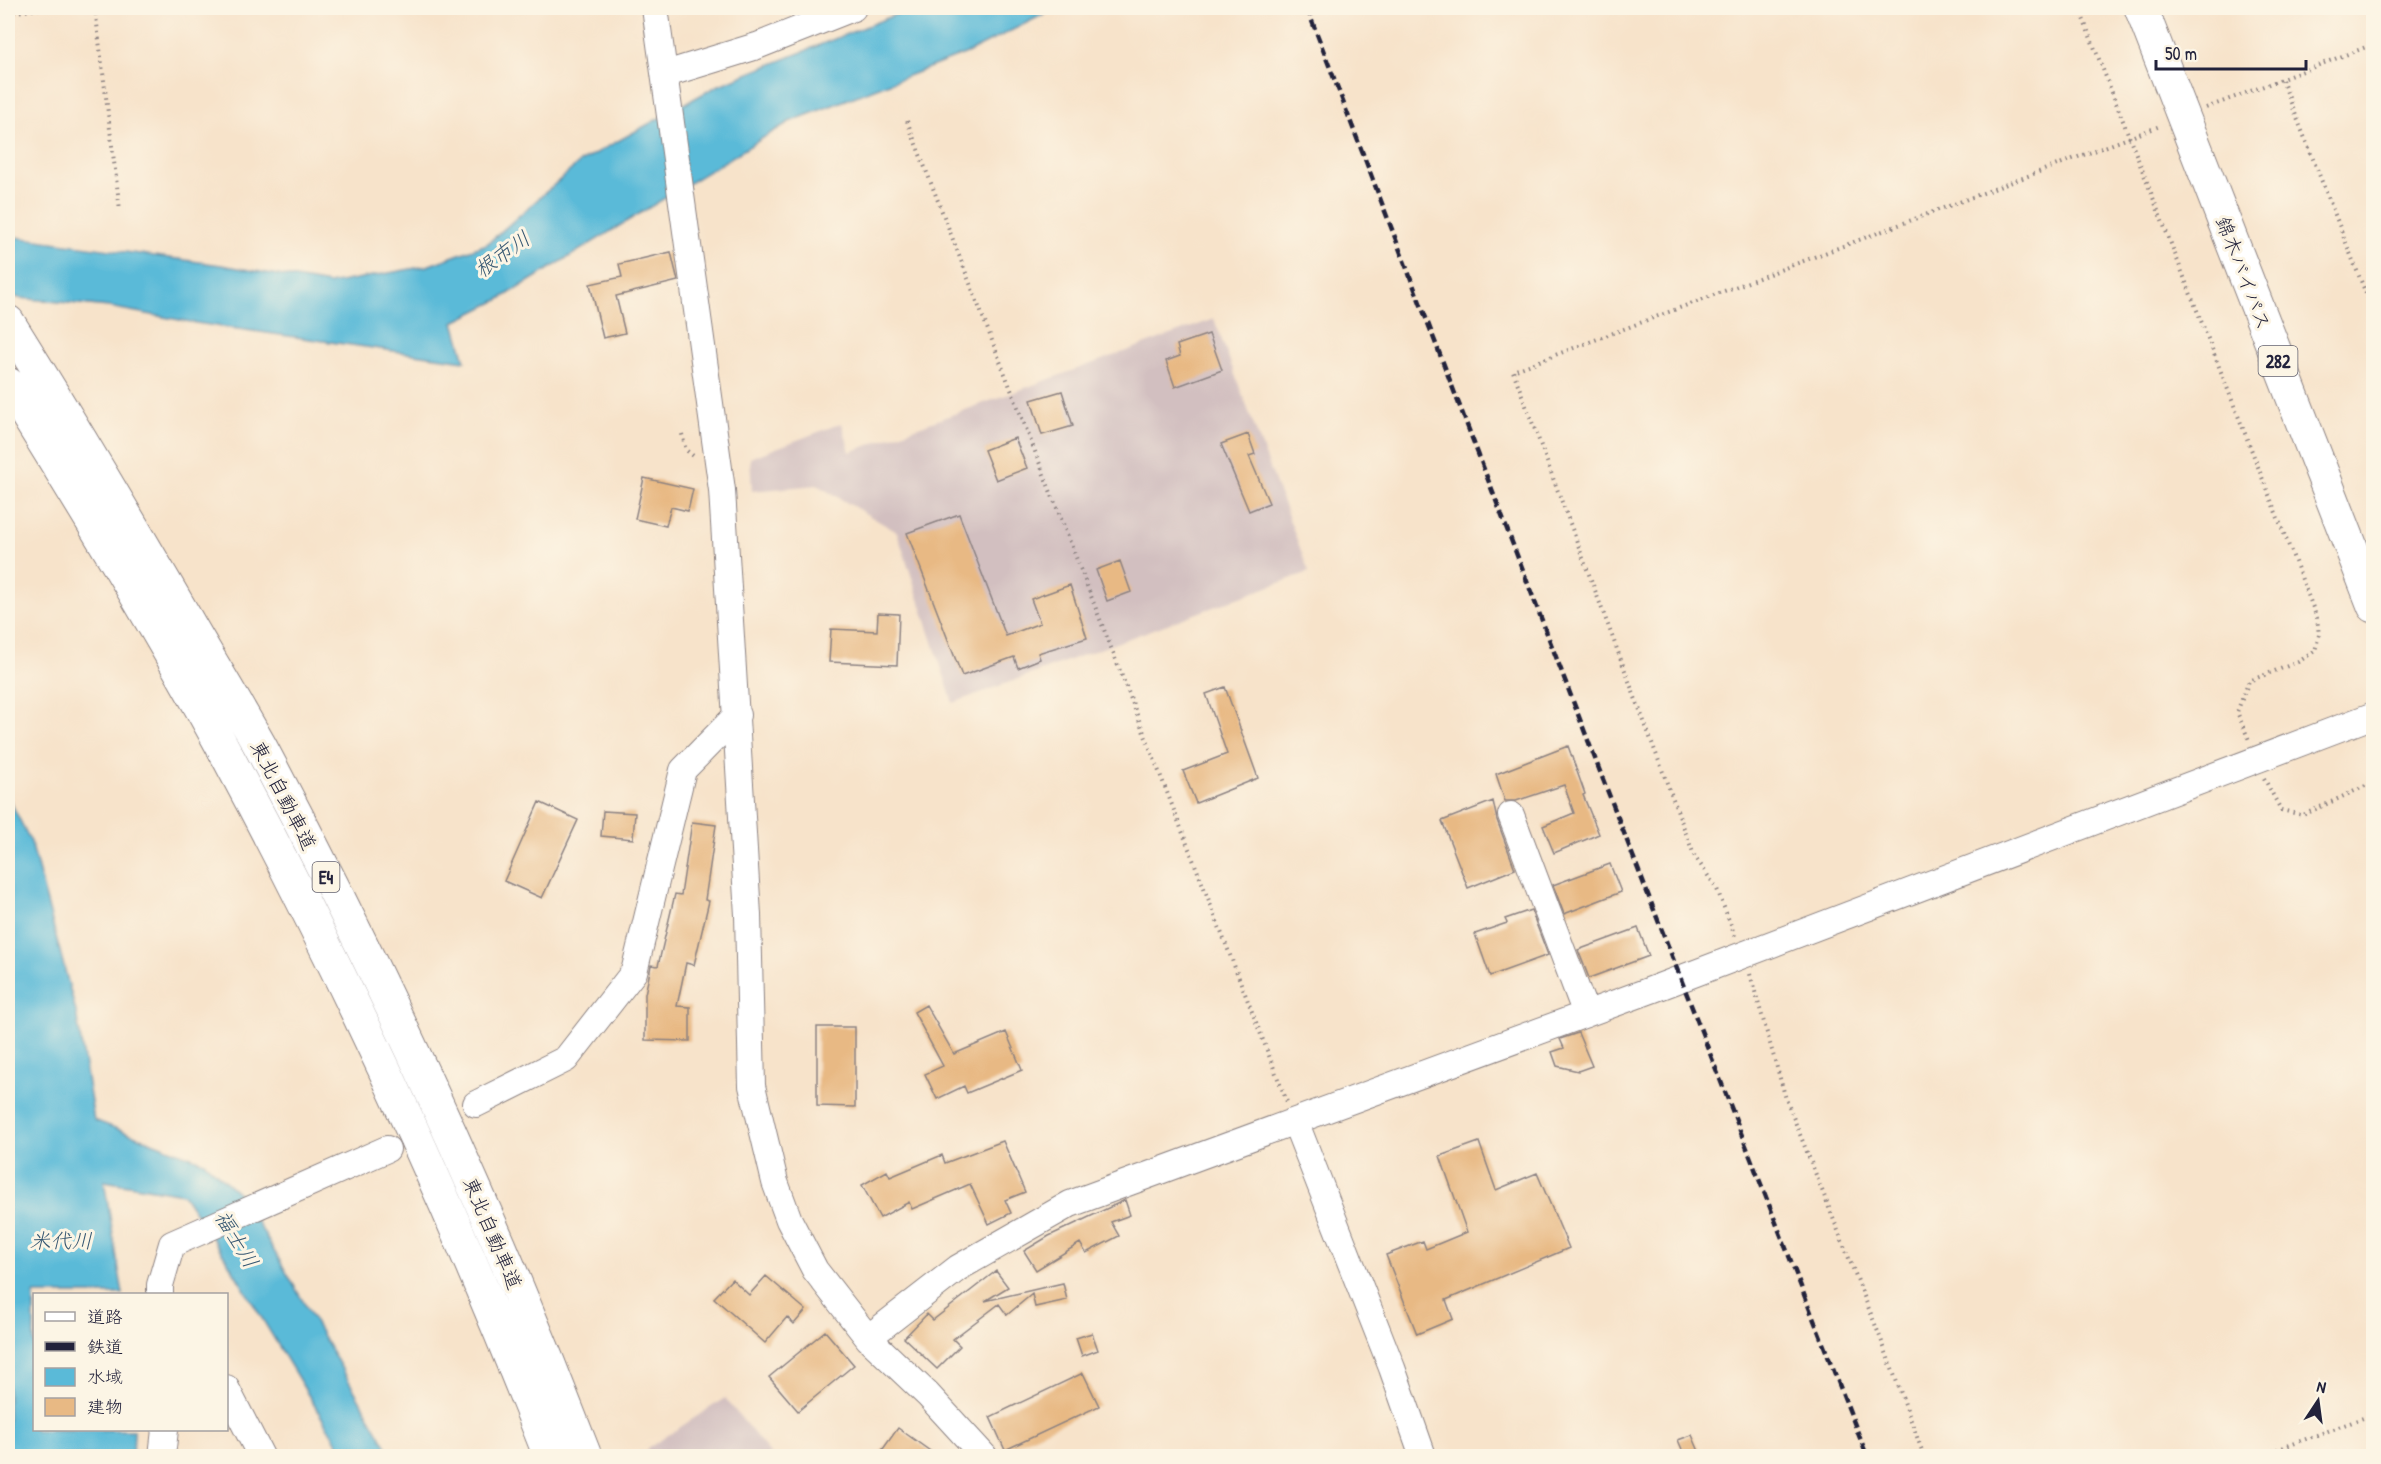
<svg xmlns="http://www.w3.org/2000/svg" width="2381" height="1464" viewBox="0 0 2381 1464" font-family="'Patrick Hand','Klee One',sans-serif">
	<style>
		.industrial { fill: #d2bfc0 }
		.water { fill: #5abad8; stroke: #3e6e8a; stroke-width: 1.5 }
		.building { fill: #e8b984 }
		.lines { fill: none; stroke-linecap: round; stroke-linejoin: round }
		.minor-casing { stroke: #8c8282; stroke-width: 28 }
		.highway-casing { stroke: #8c8282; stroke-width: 35 }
		.path { stroke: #8c8282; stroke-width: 4; stroke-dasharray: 1.5 4.5; stroke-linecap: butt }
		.minor { stroke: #fff; stroke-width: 26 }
		.highway { stroke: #fff; stroke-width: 33 }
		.rail { stroke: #22223b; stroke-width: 4.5; stroke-dasharray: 9 4.5; stroke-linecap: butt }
		.labels { text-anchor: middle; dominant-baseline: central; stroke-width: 6; stroke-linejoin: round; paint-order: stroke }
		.shield { fill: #fcf5e5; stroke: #63616e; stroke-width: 1.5 }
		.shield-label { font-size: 18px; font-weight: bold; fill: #22223b }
		.street-label { font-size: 20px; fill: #22223b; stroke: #fcf5e5 }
		.water-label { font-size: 21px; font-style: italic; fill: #365772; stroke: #fcf5e5 }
	</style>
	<rect width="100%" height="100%" fill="#fcf5e5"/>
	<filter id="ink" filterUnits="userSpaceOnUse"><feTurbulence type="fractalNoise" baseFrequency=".0167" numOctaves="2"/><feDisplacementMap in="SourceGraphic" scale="12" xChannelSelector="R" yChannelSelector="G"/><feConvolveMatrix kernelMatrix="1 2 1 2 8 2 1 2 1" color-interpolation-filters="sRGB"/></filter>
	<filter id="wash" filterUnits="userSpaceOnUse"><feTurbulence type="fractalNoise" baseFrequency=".008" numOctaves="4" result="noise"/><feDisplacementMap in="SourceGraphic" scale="24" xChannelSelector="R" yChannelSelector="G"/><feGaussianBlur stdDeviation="1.35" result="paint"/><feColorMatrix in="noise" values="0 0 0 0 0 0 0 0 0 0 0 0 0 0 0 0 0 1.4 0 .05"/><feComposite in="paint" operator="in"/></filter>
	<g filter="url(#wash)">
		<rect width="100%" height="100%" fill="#f7e3ca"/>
		<path class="industrial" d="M1214,319L1309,572L953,703L897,532L817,485L752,491L750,458L842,423L850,452Z
			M725,1398L772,1456H650L647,1449Z"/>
		<path class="water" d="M912,8H1056L967,53L789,122L500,299L454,322L465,361L196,323L109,307L19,298L8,294V236L221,265L329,284L427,266L487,244L580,162L717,86Z
			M8,797L31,842L76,1012L94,1120L204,1162L243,1197L392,1456H345L225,1257L183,1194L104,1181L123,1294H34V1430H134L133,1456H8Z"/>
		<g id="blocks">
			<path class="building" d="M671,252L678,281L616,296L625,333L603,338L590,284L622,277L619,264Z
				M1209,334L1222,370L1175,387L1166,361L1180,356L1177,345Z
				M1062,391L1073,426L1042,435L1031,400Z
				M1248,434L1255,454L1249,456L1269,503L1249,511L1221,444Z
				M1015,438L1027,468L996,480L984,450Z
				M644,478L693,489L688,511L671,507L666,526L635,519Z
				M959,514L1006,636L1040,623L1031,599L1070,585L1087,638L1038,653L1040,659L1018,668L1014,657L962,676L907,533Z
				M1120,561L1131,592L1107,601L1096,570Z
				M878,613L899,614L897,665L829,662L831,629L877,631Z
				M1225,687L1258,778L1196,803L1183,771L1227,754L1206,694Z
				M1568,746L1585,794L1583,795L1599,834L1554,853L1543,826L1574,813L1564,785L1516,801H1505L1496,774Z
				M1493,801L1497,820L1515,869L1468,888L1442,821Z
				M539,802L578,820L542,898L504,881Z
				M603,811L635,813L633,839L601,836Z
				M692,822L716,825L705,900L709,901L694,965L686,963L677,1006L690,1007V1041L645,1040V994L650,971L651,965L658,966L675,894L681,895Z
				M1610,864L1621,892L1564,914L1553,885Z
				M1531,910L1548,955L1490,976L1475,934L1507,923L1505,919Z
				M1638,928L1649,956L1589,978L1578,950Z
				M926,1005L954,1054L1006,1032L1022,1070L967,1093L964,1086L937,1099L925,1074L943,1066L914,1012Z
				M817,1027H855V1107L817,1106Z
				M1578,1033L1592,1066L1578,1071L1557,1066L1552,1052L1564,1048L1560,1039Z
				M1003,1141L1025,1192L1005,1200L1011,1213L989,1224L970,1184L912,1209L909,1202L880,1218L862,1185L887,1171L890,1177L942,1155L945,1163Z
				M1479,1142L1496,1190L1537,1173L1569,1248L1446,1300L1453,1319L1417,1334L1386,1255L1423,1241L1426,1249L1467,1232L1440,1156Z
				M1125,1200L1130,1215L1111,1222L1119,1236L1086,1253L1080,1243L1036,1270L1024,1251L1049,1236Z
				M996,1271L1008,1287L985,1301L1063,1283L1067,1300L1035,1307L1032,1294L1007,1315L999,1304L953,1339L960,1346L937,1369L904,1338L927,1314L933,1320Z
				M766,1276L806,1310L794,1324L787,1317L765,1343L714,1298L732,1279L749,1295Z
				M825,1331L854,1365L798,1411L769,1377Z
				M1092,1333L1098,1350L1082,1356L1076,1338Z
				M1083,1373L1099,1406L1005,1450L990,1417Z
				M898,1428L937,1456H878Z
				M1692,1435L1701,1456H1685L1678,1440Z"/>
		</g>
	</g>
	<g filter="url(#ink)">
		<use href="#blocks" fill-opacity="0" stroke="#8c8282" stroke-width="1.5"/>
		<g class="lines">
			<g class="minor-casing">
				<path id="minor" d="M655,8L722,490L748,915L752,1086L775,1182L789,1220L815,1270L868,1338L928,1395L984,1456
					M666,74L757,46L853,8
					M1511,815L1586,1014
					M476,1104L566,1059L634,972L683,770L737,715
					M1295,1121L1392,1368L1423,1456
					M160,1294V1285L172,1244L387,1149
					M868,1338L958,1268L1070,1204L1651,990L2374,715
					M226,1388L261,1456
					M162,1456L165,1430"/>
			</g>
			<g class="highway-casing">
				<path id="highway" d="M2141,8L2374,606
					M8,322C69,419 128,519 186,619C210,661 236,703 260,746C382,975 492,1214 585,1456
					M8,384C84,507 160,631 229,759C350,985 457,1218 550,1456"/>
			</g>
			<path class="path" d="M95,8L120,210
				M2079,8L2317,618L2319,635L2315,651L2298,662L2249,681L2237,712L2249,740
				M8,13L47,8
				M2282,80L2374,314
				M2206,108L2374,44
				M907,121L1287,1102
				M682,434L686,450L696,458
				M2264,778L2281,810L2303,815L2374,782
				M1735,936L1717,889L1694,855L1513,371L2160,126
				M1750,974L1786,1099L1884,1347L1924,1456
				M2260,1456L2374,1414"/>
			<use href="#minor" class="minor"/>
			<use href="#highway" class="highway"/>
			<path class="rail" d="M1307,8L1599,769L1867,1456"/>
		</g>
	</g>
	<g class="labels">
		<g class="shield">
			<rect x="2258.5" y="346" width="39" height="30" rx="4.5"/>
			<rect x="312.5" y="862" width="27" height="30" rx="4.5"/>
		</g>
		<g class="shield-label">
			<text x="2278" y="361">282</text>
			<text x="326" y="877">E4</text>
		</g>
		<g class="street-label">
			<text transform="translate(2244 273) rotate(69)">錦木バイパス</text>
			<text transform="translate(284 795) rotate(63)">東北自動車道</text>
			<text transform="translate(493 1233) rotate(67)">東北自動車道</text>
		</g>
		<g class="water-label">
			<text transform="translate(502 254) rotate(-36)">根市川</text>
			<text transform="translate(237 1239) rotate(59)">福士川</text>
			<text x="61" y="1240">米代川</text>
		</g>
	</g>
	<rect width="2381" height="1464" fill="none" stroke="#fcf5e5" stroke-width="30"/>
	<rect x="33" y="1293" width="195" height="138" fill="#fcf5e5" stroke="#a5a1a1" stroke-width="1.5"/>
	<rect x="45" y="1312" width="30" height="9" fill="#ffffff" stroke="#a5a1a1" stroke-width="1.5"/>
	<text x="87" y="1323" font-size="18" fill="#22223b">道路</text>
	<rect x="45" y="1342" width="30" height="9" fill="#22223b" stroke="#a5a1a1" stroke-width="1.5"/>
	<text x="87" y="1353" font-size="18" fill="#22223b">鉄道</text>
	<rect x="45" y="1368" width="30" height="18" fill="#5abad8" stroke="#a5a1a1" stroke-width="1.5"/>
	<text x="87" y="1383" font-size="18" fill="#22223b">水域</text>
	<rect x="45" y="1398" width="30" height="18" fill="#e8b984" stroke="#a5a1a1" stroke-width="1.5"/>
	<text x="87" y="1413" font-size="18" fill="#22223b">建物</text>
	<g transform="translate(2318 1401) rotate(13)" stroke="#fcf5e5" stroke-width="4.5" paint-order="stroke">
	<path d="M0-4.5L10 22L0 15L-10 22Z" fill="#22223b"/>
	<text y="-9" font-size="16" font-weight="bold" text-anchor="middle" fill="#22223b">N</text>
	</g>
	<path d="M2156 60v9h150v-9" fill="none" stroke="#22223b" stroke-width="3"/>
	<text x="2165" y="60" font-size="18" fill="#22223b" stroke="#fcf5e5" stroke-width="4.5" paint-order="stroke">50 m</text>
</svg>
